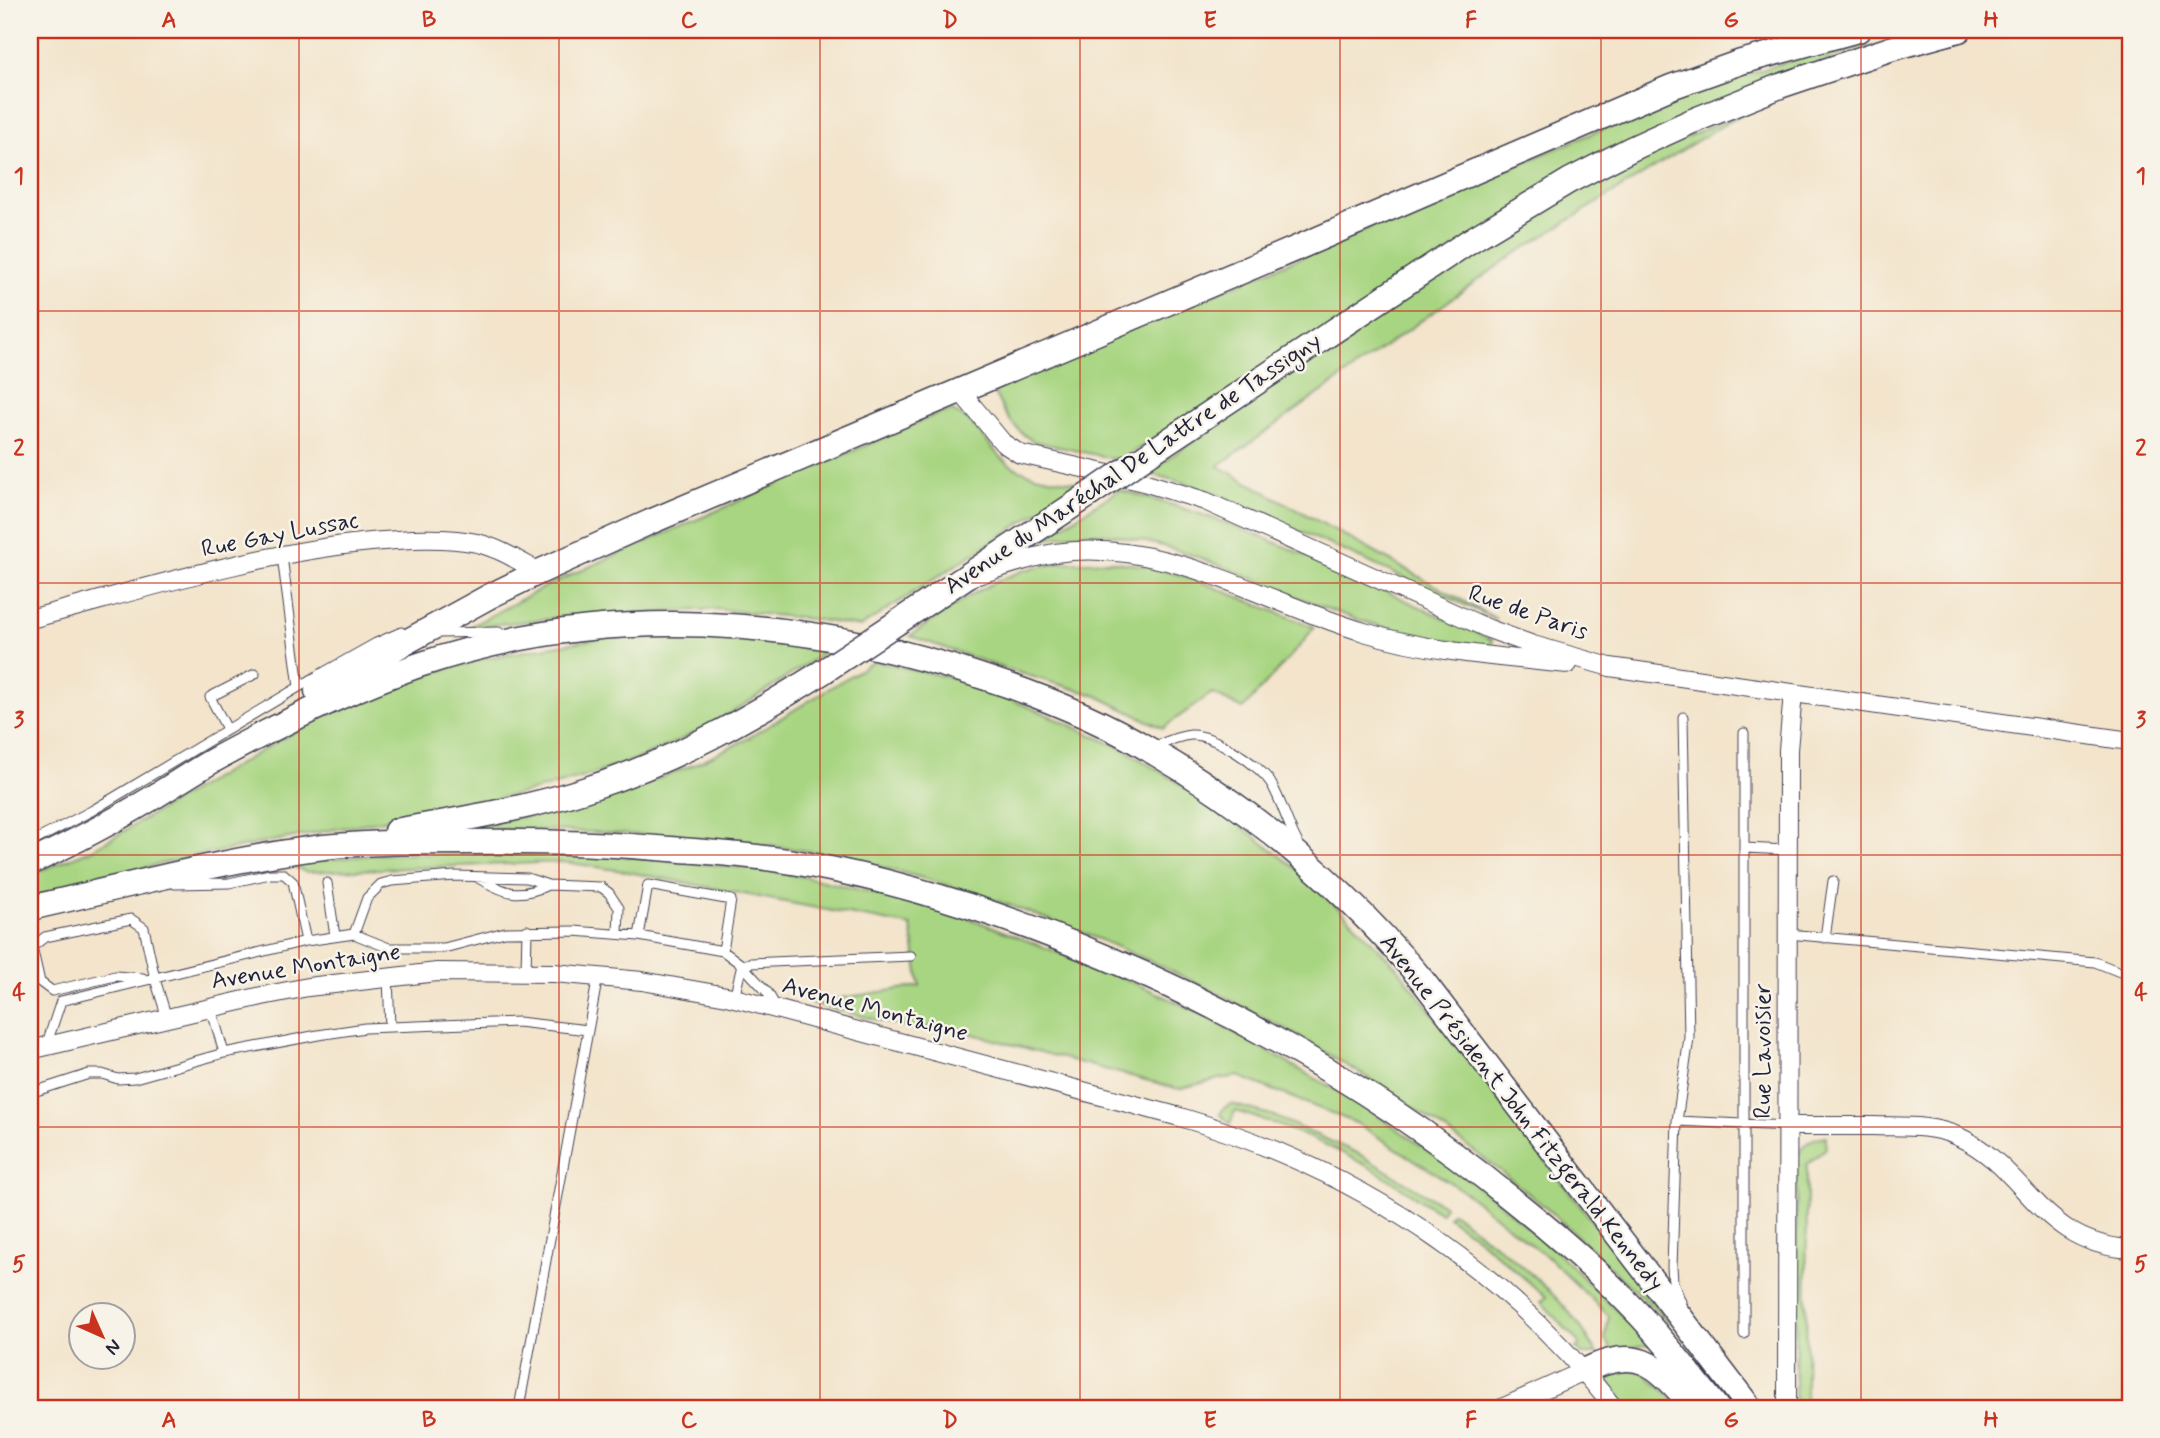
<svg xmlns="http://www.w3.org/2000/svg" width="2160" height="1438" viewBox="0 0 2160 1438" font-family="Mynerve,sans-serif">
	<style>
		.green { fill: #a8d581; stroke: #657c5e; stroke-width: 2 }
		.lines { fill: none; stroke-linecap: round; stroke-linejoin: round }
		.service-casing { stroke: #413f51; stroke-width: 11 }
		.minor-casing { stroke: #413f51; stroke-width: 20 }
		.secondary-casing { stroke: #413f51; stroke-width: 27 }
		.service { stroke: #fff; stroke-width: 9 }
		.minor { stroke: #fff; stroke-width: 18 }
		.secondary { stroke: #fff; stroke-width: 24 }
		.secondary-bridge-casing { stroke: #413f51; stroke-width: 27; stroke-linecap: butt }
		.secondary-bridge { stroke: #fff; stroke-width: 24 }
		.grid { fill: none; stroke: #c8321e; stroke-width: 2; stroke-opacity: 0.55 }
		.labels { text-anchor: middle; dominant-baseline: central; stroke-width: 5; stroke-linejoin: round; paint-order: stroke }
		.street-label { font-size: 24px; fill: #22223b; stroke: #f7f3e8 }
		.neatline { fill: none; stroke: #c8321e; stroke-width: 2.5 }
		.grid-label { font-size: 23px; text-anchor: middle; font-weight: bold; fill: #c8321e }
	</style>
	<rect width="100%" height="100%" fill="#f7f3e8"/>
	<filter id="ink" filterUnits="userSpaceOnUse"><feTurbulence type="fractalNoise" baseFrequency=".0143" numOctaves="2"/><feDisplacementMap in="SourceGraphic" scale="14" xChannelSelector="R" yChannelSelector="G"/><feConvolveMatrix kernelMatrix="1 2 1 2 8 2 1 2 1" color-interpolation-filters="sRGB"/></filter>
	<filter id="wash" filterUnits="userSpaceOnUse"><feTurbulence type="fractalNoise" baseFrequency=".00686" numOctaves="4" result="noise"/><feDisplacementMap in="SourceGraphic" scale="28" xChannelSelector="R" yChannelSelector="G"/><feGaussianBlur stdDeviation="1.57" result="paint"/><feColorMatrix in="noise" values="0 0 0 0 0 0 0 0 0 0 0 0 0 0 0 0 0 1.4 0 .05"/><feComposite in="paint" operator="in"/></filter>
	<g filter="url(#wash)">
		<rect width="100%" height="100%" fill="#f3e4cb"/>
		<path class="green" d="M1872,35L1867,45L1713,104L1119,460L1033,441C1013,430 1001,408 992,388L1685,94Z
			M1758,106L1716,129L1513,255L1218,466L1496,619L1230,500L1189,484L1147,473L1303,366L1493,240L1621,166Z
			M952,411C977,421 985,444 1004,460C1024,478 1059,479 1083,483L860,627L820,620L715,609L557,618L470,627L548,585L937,414Z
			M1119,490C1249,522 1371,586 1493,640L1491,648C1439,639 1386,631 1336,612C1273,589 1213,558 1147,542C1130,538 1112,534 1095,533C1077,533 1060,536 1042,539Z
			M1108,561L1147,566L1191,578L1314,627L1304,641L1243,709L1212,693L1163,728L1095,695L1003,668L910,636C948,610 987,580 1033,568C1057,562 1082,562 1108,561Z
			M717,636L774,642L825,652C774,686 722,722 665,747C578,786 482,803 388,819C331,830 273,841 216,852C153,863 92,883 30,897V875L91,850L316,719L420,677L480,659L606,637Z
			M874,661L962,680L1039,711L1125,750L1177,782L1241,826L1297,869L1350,919L1397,967L1670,1323C1623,1282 1582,1237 1534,1198C1334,1034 1078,907 824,854C784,846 743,843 702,839C618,832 535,829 451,829L574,808L632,789L695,764L745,740Z
			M590,853L760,869L806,877L953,912L1124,978L1196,1011L1364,1106L1432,1153L1491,1196L1557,1252L1651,1344L1613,1352L1605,1340L1609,1316L1551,1260L1465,1192L1356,1123L1238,1076L1214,1080L1179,1089L943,1026L909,1028L810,1003L920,986L911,926L623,871L564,862L306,872L287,864L381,854Z
			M1231,1104L1271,1115L1357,1153L1445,1206L1441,1213C1418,1200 1398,1184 1376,1171C1332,1146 1284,1125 1235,1111L1230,1124L1220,1114L1224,1108Z
			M1826,1136V1148L1807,1165L1806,1402L1811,1408H1795L1797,1158C1803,1142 1810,1139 1826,1136Z
			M1452,1212C1501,1249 1570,1297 1597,1354H1582L1576,1348L1580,1344L1541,1302L1546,1297L1481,1241L1448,1217Z
			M1624,1369L1642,1371L1684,1408H1627L1612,1389L1609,1381L1613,1372Z"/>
	</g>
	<g filter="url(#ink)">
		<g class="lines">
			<g class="service-casing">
				<path id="service" d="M282,556L299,687
					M436,633L499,632
					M227,729L210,697L255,674
					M1744,733V1334
					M1154,747C1165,742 1178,736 1191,735C1213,734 1262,766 1272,785C1283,805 1288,826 1299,845
					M30,843L93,810L319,675L376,643L401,632
					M1744,848L1788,850
					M478,878C505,893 518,899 548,885
					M327,883L335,936
					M175,884L229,883L270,874H284L293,882L306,941
					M354,934L367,898L381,884L392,881L455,876L527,878L548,885L601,887L609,893L619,908L618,934
					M1788,934L2095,962L2130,976
					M639,936L648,885L731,900L723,951
					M1825,938L1833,881
					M526,972L527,930
					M388,977L390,1027
					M143,978L115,976L52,991L40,982L32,947L45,937L131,919L144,928L155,979L167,1018
					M734,998L742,965L768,993L776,1007
					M207,1010L214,1018L224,1053
					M46,1046L61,1001L306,941L354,934L389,948H444L505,932L574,931L639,936L723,951L742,965L751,963L911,956
					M30,1093L89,1074H102L118,1079L135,1078L224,1053L318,1035L365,1028L518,1022L588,1030
					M1677,1121L1788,1126
					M1681,1302L1673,1282L1672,1267L1677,1121L1689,1038L1683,717
					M519,1408L598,976"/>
			</g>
			<g class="minor-casing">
				<path id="minor" d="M961,392L1003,443L1020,454L1140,481L1205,501L1489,629L1533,645L1610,667L2130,741
					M978,575C1003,567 1029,557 1055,553C1164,537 1263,602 1364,632C1430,652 1500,657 1568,664
					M30,619C141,590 256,553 371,542C406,539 442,536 477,543C499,548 519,561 539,572
					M30,1050L262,996L308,987L437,972L554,973L642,981L727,996L1180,1117C1354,1168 1502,1265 1614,1408
					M1788,1126C1816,1126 1845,1126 1873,1126C1901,1127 1930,1124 1957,1136C2028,1168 2038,1243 2130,1249
					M1502,1408L1584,1371
					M1787,1408L1788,750L1793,693"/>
			</g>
			<g class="secondary-casing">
				<path id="secondary" d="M1147,455L1468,242L1569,181L1631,149L1690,122L1780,86L1890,49L1959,30
					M898,622L1087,496
					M317,691L490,596L539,572L650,522L1304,245L1671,87L1741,62L1858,30
					M396,831C461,819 527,809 590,788C674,761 750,718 824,671
					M30,863C70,844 109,824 147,801C169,788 191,773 214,760C280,724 348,690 419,665C604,602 803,616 986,678C1042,696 1099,719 1150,750C1254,810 1346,889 1423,981L1750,1408
					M30,908C127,886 225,859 324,847C370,842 417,842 464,842C533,841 601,843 670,849C717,853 764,856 810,865C912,884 1010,917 1105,957C1252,1019 1391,1100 1514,1201C1555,1234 1596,1269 1633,1308C1663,1339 1690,1374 1717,1408
					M1584,1371C1642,1343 1657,1367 1695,1408"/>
			</g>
			<use href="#service" class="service"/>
			<use href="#minor" class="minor"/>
			<use href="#secondary" class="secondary"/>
			<g class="secondary-bridge-casing">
				<path id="secondary-bridge" d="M1087,496L1147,455
					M824,671L898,622"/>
			</g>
			<use href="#secondary-bridge" class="secondary-bridge"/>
		</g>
	</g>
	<path class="grid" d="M299,30V1408M559,30V1408M820,30V1408M1080,30V1408M1340,30V1408M1601,30V1408M1861,30V1408M30,311H2130M30,583H2130M30,855H2130M30,1127H2130"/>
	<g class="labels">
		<g class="street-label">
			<text transform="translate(1133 464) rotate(-34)">Avenue du Maréchal De Lattre de Tassigny</text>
			<text transform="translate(280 535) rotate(-11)">Rue Gay Lussac</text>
			<text transform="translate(1528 613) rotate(19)">Rue de Paris</text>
			<text transform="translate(306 967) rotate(-9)">Avenue Montaigne</text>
			<text transform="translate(875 1010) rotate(15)">Avenue Montaigne</text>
			<text transform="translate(1763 1051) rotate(-90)">Rue Lavoisier</text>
			<text transform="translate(1521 1113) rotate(52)">Avenue Président John Fitzgerald Kennedy</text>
		</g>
	</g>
	<rect width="2160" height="1438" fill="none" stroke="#f7f3e8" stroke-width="77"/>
	<g transform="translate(102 1336) rotate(135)"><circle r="33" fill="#f7f3e8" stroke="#a29fa3" stroke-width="2"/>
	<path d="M0-5L12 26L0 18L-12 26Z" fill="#c8321e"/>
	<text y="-10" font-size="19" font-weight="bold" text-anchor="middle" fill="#22223b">N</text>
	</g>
	<rect x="38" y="38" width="2084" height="1362" class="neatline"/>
	<g class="grid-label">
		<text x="169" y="27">A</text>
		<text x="429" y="27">B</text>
		<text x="689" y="27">C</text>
		<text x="950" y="27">D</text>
		<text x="1210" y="27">E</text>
		<text x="1471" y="27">F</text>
		<text x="1731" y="27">G</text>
		<text x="1991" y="27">H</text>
		<text x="19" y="183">1</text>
		<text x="2141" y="183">1</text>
		<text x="19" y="455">2</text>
		<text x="2141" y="455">2</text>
		<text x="19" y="727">3</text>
		<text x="2141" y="727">3</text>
		<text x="19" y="999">4</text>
		<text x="2141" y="999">4</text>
		<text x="19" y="1271">5</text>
		<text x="2141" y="1271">5</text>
		<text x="169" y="1427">A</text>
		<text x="429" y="1427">B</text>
		<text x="689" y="1427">C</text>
		<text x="950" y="1427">D</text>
		<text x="1210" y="1427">E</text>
		<text x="1471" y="1427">F</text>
		<text x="1731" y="1427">G</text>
		<text x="1991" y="1427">H</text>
	</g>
</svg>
